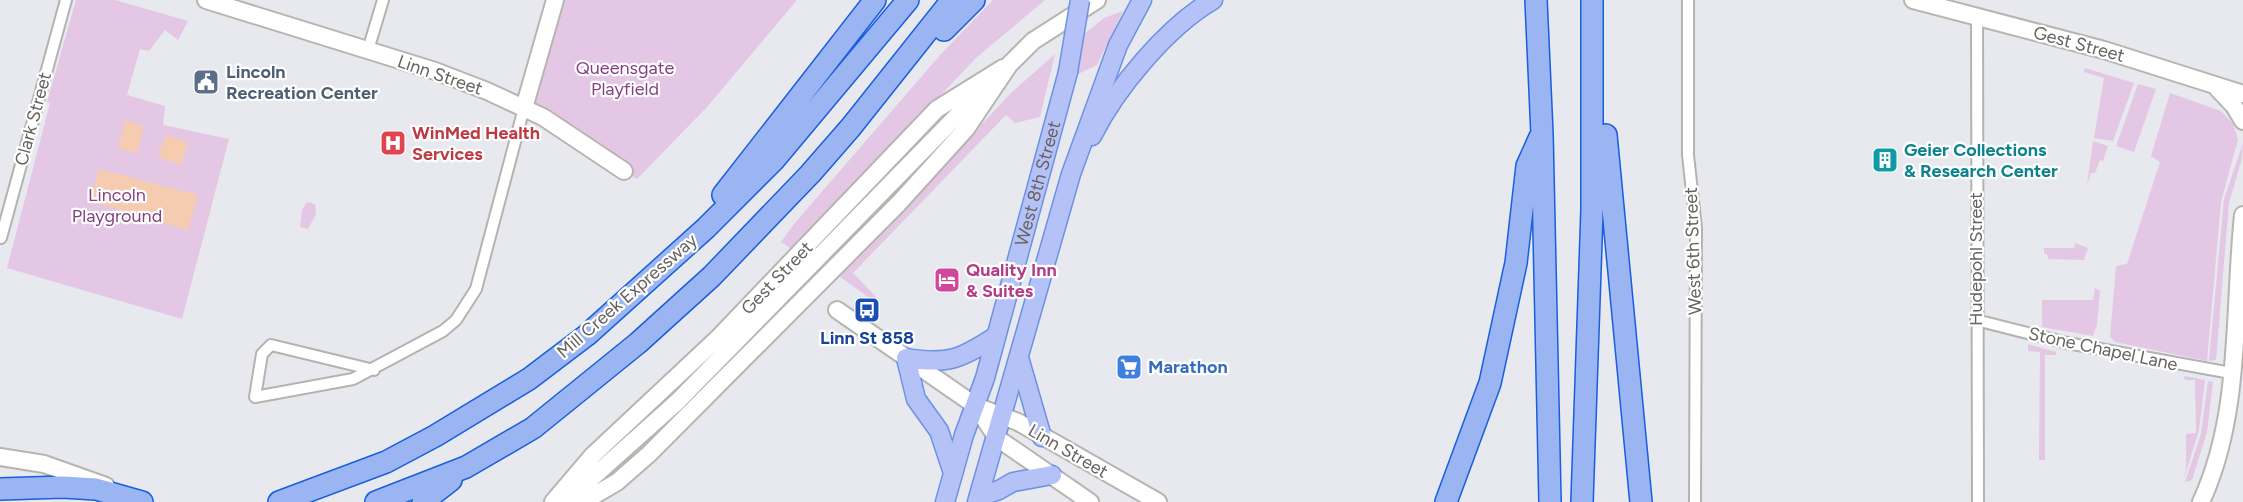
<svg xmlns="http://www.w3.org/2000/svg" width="2243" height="502" viewBox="0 0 2243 502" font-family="Figtree,sans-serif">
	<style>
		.green { fill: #e3c7e4 }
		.water { fill: #f6ccb0 }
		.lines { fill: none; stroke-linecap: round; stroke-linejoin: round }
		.street-casing { stroke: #b5b3b0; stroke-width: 14 }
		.secondary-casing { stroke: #b8b5b1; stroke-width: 20 }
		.primary-casing { stroke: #6c92e3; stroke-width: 21 }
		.highway-casing { stroke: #185ede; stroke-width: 24 }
		.street { stroke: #fff; stroke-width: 10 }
		.secondary { stroke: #fff; stroke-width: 16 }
		.primary { stroke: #b5c2f7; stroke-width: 18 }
		.highway { stroke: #9bb5f2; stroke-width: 21 }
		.primary-bridge-casing { stroke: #6c92e3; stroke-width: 21; stroke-linecap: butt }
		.primary-bridge { stroke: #b5c2f7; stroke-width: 18 }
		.labels { text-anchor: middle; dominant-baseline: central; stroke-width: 4.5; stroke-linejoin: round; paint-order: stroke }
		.street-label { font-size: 18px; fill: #66625f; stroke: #fff }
		.park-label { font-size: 18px; fill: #844083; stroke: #fff }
		.service-label { font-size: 18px; font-weight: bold; fill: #4e5e75; stroke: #fff; text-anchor: start }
		.health-label { font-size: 18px; font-weight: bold; fill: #be3a42; stroke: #fff; text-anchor: start }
		.culture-label { font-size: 18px; font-weight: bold; fill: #0d838f; stroke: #fff; text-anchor: start }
		.hotel-label { font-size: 18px; font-weight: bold; fill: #b23c85; stroke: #fff; text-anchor: start }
		.transit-label { font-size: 18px; font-weight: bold; fill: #164399; stroke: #fff }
		.shop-label { font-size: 18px; font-weight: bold; fill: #366cbe; stroke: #fff; text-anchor: start }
	</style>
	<rect width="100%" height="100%" fill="#e7e9ef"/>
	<path class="green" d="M76,0H115L188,21L178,40L165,30L149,51L140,49L127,95L165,106L163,125L229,139L182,319L7,268L50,103L47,102Z
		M555,0H797L707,107L637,179L524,108Z
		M993,0H1045L977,57L793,250L781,242L794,224L941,54Z
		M1123,11L1097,65L1076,75L1083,35L1104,18Z
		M1055,54L1040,117L1015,123L1006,115L853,273L878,299L875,302L839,276L1011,93Z
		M2085,68L2134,83L2113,141L2094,138L2104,78L2084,72Z
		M2138,84L2156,89L2134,152L2116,146Z
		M2170,93L2221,111L2233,124L2238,139L2221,202L2207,361L2115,342L2110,337L2116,266L2127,264L2160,162L2151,156Z
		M2093,141L2108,146L2103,161L2100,160L2095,173H2091L2087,185Z
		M2243,143L2242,158L2229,203L2216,360L2209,361L2224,199Z
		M307,202L315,204L316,214L308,229L300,227L302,210Z
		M2075,243L2088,248L2084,260L2048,259L2047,254H2044V248H2074Z
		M2095,288L2100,291L2097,325L2093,336L2042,327V300H2093Z
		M2028,344L2056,352V355H2045V460H2039L2040,352L2028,351Z
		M2184,376L2205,380L2199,430L2183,482L2186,469V434L2196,433L2195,380H2185Z
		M2208,381L2213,382L2207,432L2192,480L2185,482L2201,434Z"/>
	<path class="water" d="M126,120L144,127L137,153L118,148Z
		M166,135L188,142L181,165L158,157Z
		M99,169L198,195L188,230L90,201Z"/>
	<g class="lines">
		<g class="street-casing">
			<path id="street" d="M1688,0V155L1696,228L1695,502
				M1977,17L1978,502
				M368,50L383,0
				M1,238L66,0
				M1976,320L2067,343L2231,373
				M374,370L271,345L262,354L255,397L353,379L443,331L456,320L476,289L524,108"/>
		</g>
		<g class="secondary-casing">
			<path id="secondary" d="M206,0L435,71L487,91L543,117L624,171
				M1913,0L2104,50L2243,94
				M2217,88L2234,106L2243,121
				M524,108L555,0
				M837,310L976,406L1018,422L1158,502
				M976,406L997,438L1090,502
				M0,457L44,464L106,486
				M553,502L593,455L719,337L937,109L1003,68
				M565,502L677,402L984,88
				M583,502L617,482L649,454L898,204L966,129L1009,65L1033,41L1097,0
				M2201,502C2242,414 2233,310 2243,215"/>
		</g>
		<g class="primary-casing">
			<g id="primary">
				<path d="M1092,136C1116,88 1167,27 1213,0"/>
				<path d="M1020,361L1042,437"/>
				<path d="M953,473L939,431L916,399L906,358C948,365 961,359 996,336"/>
				<path d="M979,497L999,490L1013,482L1052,475"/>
				<path id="s1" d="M945,502L964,435L985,378L1068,72"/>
				<path d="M977,502L1071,174L1118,45L1142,0"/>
			</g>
		</g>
		<g class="highway-casing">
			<path id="highway" d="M1536,0L1542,134L1550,502
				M944,30L974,0
				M1606,135L1641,502
				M723,195L875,0
				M0,489L63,487L96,489L142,502
				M279,502L386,462L435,436L529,379L587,335L706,228L774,160L908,0
				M376,502L466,467L533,428L638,343L712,276L810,174L851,127L952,0
				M423,502L451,480
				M1446,502L1490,383L1516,263L1527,166L1540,137
				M1582,502L1592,210V0"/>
		</g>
		<use href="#street" class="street"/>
		<use href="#secondary" class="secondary"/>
		<use href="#primary" class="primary"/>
		<use href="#highway" class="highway"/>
		<g class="primary-bridge-casing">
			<path id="primary-bridge" d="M1068,72L1080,0"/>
		</g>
		<use href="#primary-bridge" class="primary-bridge"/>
	</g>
	<defs>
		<g id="civic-square" transform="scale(1.35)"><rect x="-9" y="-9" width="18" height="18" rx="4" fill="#5c6f8a" stroke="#fff"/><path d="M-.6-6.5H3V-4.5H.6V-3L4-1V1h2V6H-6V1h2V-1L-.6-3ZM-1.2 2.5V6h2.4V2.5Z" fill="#fff"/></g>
		<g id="hospital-square" transform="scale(1.35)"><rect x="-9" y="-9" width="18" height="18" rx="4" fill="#e0444e" stroke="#fff"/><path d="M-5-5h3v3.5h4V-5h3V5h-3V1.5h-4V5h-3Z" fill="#fff"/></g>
		<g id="building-square" transform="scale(1.35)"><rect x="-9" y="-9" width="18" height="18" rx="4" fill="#0f9aa8" stroke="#fff"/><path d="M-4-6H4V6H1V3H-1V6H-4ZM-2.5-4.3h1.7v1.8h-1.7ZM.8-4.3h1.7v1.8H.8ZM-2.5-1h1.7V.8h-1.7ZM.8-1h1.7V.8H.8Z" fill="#fff"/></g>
		<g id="hotel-square" transform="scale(1.35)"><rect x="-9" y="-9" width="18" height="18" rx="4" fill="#d1479c" stroke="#fff"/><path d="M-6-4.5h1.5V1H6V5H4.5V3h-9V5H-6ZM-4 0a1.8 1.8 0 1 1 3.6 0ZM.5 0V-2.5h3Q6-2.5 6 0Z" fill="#fff"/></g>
		<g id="bus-square" transform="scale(1.35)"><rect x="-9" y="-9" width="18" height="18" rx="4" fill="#1a4fb4" stroke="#fff"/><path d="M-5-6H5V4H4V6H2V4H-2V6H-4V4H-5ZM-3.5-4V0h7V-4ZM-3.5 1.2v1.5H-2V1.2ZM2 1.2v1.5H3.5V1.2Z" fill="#fff"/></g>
		<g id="supermarket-square" transform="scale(1.35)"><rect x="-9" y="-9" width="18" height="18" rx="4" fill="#3f7fe0" stroke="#fff"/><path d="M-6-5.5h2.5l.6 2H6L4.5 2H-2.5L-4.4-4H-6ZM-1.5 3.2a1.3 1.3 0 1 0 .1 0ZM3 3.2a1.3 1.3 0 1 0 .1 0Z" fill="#fff"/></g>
	</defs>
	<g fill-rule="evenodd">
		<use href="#civic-square" x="206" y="82"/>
		<use href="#hospital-square" x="393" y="143"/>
		<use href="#building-square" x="1885" y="160"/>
		<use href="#hotel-square" x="947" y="280"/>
		<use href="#bus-square" x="867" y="310"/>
		<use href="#supermarket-square" x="1129" y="367"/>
	</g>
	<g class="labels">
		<g class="street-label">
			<text transform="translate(2079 44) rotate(15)">Gest Street</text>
			<text transform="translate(440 75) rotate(19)">Linn Street</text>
			<text transform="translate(33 119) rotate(-75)">Clark Street</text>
			<text stroke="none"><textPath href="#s1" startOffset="332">West 8th Street</textPath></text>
			<text transform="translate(1693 251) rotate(-92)">West 6th Street</text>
			<text transform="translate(1976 259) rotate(-90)">Hudepohl Street</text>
			<text transform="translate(777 278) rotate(-46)">Gest Street</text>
			<text transform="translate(627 296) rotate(-41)">Mill Creek Expressway</text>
			<text transform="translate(2103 349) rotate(12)">Stone Chapel Lane</text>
			<text transform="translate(1068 451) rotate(30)">Linn Street</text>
		</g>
		<g class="park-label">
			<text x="625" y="68">Queensgate<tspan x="625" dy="21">Playfield</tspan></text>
			<text x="117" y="195">Lincoln<tspan x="117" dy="21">Playground</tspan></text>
		</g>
		<g class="service-label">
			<text x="226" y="72">Lincoln<tspan x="226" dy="21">Recreation Center</tspan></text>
		</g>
		<g class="health-label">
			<text x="412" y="133">WinMed Health<tspan x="412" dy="21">Services</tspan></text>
		</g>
		<g class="culture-label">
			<text x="1904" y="150">Geier Collections<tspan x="1904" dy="21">&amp; Research Center</tspan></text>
		</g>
		<g class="hotel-label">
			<text x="966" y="270">Quality Inn<tspan x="966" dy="21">&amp; Suites</tspan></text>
		</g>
		<g class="transit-label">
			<text x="867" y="338">Linn St 858</text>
		</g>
		<g class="shop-label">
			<text x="1148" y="367">Marathon</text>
		</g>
	</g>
</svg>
